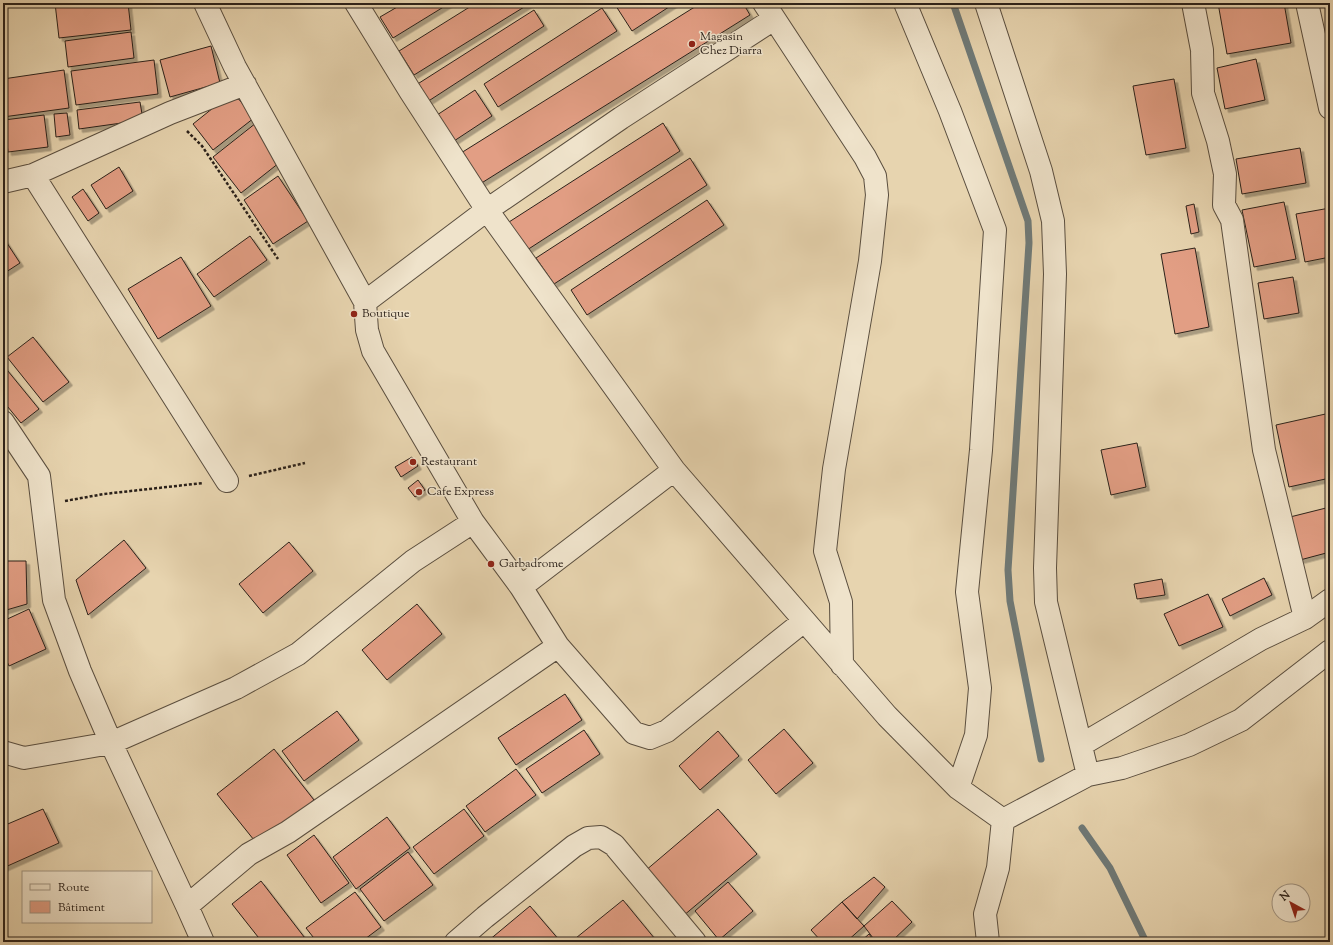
<svg xmlns="http://www.w3.org/2000/svg" width="1333" height="945" viewBox="0 0 1333 945" font-family="'Sorts Mill Goudy',serif">
	<style>
		.lines { fill: none; stroke-linecap: round; stroke-linejoin: round }
		.stream { stroke: #6f7a78; stroke-width: 7 }
		.building { fill: #e29e84; stroke: #2b211a; filter: url(#shadow) }
		.minor-casing { stroke: #5a4e3f; stroke-width: 24 }
		.path { stroke: #2b211a; stroke-width: 2.5; stroke-dasharray: 3 2; stroke-linecap: butt }
		.minor { stroke: #efe3cb; stroke-width: 22 }
		.poi-dot { fill: #8f2418; stroke: #efe3cb; stroke-width: 1.5 }
		.labels { text-anchor: middle; dominant-baseline: central; stroke-width: 3; stroke-linejoin: round; paint-order: stroke }
		.poi-label { font-size: 12px; fill: #2b211a; stroke: #efe3cb; text-anchor: start }
	</style>
	<defs>
		<filter id="shadow"><feDropShadow dx="3.5" dy="3.5" stdDeviation="0" flood-color="#0004"/></filter>
	</defs>
	<rect width="100%" height="100%" fill="#e7d4af"/>
	<filter id="stains"><feTurbulence type="fractalNoise" baseFrequency=".005" numOctaves="4"/><feColorMatrix values="0 0 0 0 .2 0 0 0 0 .09 0 0 0 0 .02 0 0 0 .5 -.17"/></filter>
	<radialGradient id="worn" r=".72"><stop offset=".6" stop-color="#630" stop-opacity="0"/><stop offset="1" stop-color="#630" stop-opacity=".3"/></radialGradient>
	<g class="lines">
		<path class="stream" d="M953,3L1028,221L1029,243L1008,570L1010,601L1041,759
			M1082,828L1110,868L1146,942"/>
	</g>
	<path class="building" d="M55,3H128L131,30L59,38Z
		M404,3H450L393,38L380,17Z
		M476,3L529,4L414,75L399,51Z
		M614,3H675L632,31Z
		M701,3H743L750,15L480,184L461,153Z
		M1218,3H1284L1291,43L1227,54Z
		M602,8L617,31L498,107L484,84Z
		M534,10L544,26L427,102L416,85Z
		M131,32L134,58L68,67L65,41Z
		M211,46L220,83L170,97L160,60Z
		M1256,59L1265,100L1225,109L1217,68Z
		M154,60L158,94L76,105L71,71Z
		M64,70L69,108L3,117V79Z
		M1174,79L1186,148L1146,155L1133,86Z
		M475,90L492,116L454,141L437,115Z
		M233,92L254,118L213,150L193,124Z
		M140,102L143,120L79,129L77,110Z
		M67,113L70,135L56,137L54,114Z
		M44,115L48,147L8,152L4,120Z
		M256,123L284,159L241,193L213,157Z
		M663,123L680,151L527,250L509,222Z
		M1300,148L1306,183L1242,194L1236,159Z
		M690,158L707,185L554,284L536,258Z
		M119,167L133,191L106,209L91,185Z
		M278,176L308,221L273,244L244,200Z
		M83,189L99,213L88,221L72,197Z
		M707,200L724,225L587,315L571,290Z
		M1284,202L1296,259L1254,267L1242,210Z
		M1194,204L1199,232L1191,234L1186,206Z
		M1330,208V257L1305,262L1296,214Z
		M250,236L267,260L214,297L197,274Z
		M3,237L20,263L3,274Z
		M1195,248L1209,327L1175,334L1161,254Z
		M181,257L211,306L158,339L128,289Z
		M1293,277L1299,313L1264,319L1258,283Z
		M33,337L69,382L43,402L7,357Z
		M3,365L39,409L21,423L3,401Z
		M1330,413V478L1289,487L1276,425Z
		M1137,443L1146,487L1111,495L1101,450Z
		M412,457L418,466L401,477L395,467Z
		M418,480L425,490L415,497L408,488Z
		M1330,507V552L1300,560L1290,517Z
		M124,540L146,568L88,615L76,580Z
		M289,542L313,571L263,613L239,584Z
		M3,561H26L27,604L3,611Z
		M1264,578L1272,595L1230,616L1222,599Z
		M1162,579L1165,595L1137,599L1134,584Z
		M1208,594L1223,627L1179,646L1164,614Z
		M417,604L442,634L387,680L362,650Z
		M29,609L46,649L9,666L3,652V621Z
		M565,694L582,720L516,765L498,738Z
		M337,711L359,740L304,781L282,751Z
		M784,729L813,763L776,794L748,760Z
		M584,730L600,754L542,793L526,769Z
		M718,731L739,756L700,790L679,766Z
		M274,749L314,800L258,845L217,794Z
		M516,769L536,795L485,832L466,806Z
		M43,809L59,843L3,868V826Z
		M464,809L484,836L434,874L413,847Z
		M718,809L757,854L683,916L645,871Z
		M387,817L410,848L356,889L333,857Z
		M314,835L349,883L321,903L287,855Z
		M408,852L433,885L384,921L360,889Z
		M874,877L885,887L857,919L842,902Z
		M261,881L308,942H262L232,904Z
		M728,882L753,911L719,940L695,911Z
		M355,892L381,927L361,942H317L306,928Z
		M623,900L655,939L652,942H571Z
		M892,901L912,922L891,942H876L864,926Z
		M842,902L864,926L846,942H822L811,930Z
		M530,906L560,941L488,942V941Z
		M869,934L875,942H860Z"/>
	<g class="lines">
		<g class="minor-casing">
			<path id="minor" d="M205,3L235,67L365,302L367,330L373,351L473,522L521,587L558,646L634,733L650,738L667,731L804,621
				M356,3L410,91L487,210L674,470L887,716L958,788L1003,820
				M764,3L865,157L875,176L877,195L870,261L834,469L825,551L841,602L842,665
				M905,3L950,111L995,230L981,450L967,592L980,688L976,735L958,788
				M986,3L1041,171L1053,221L1055,274L1045,568L1046,602L1088,775
				M1193,3L1202,50L1203,93L1218,141L1225,174L1224,205L1232,220L1264,450L1305,618
				M1307,3L1330,108
				M33,175L227,481
				M3,182L33,175L170,113L245,84
				M365,302L487,210L621,118L774,19
				M3,422L39,476L54,600L80,671L111,743L187,906L203,942
				M521,587L674,470
				M1081,745L1261,639L1305,618L1330,600
				M3,752L24,758L111,743L236,688L298,654L413,561L473,522
				M1003,820L1088,775L1122,768L1189,745L1241,720L1330,651
				M187,906L249,854L288,832L558,646
				M456,942L485,917L574,846L588,838L601,837L614,845L695,942
				M988,942L985,914L998,868L1003,820"/>
		</g>
		<path class="path" d="M187,131L202,146L278,259
			M249,476L305,463
			M65,501L104,494L203,483"/>
		<use href="#minor" class="minor"/>
	</g>
	<g class="poi-dot">
		<circle cx="692" cy="44" r="4"/>
		<circle cx="354" cy="314" r="4"/>
		<circle cx="413" cy="462" r="4"/>
		<circle cx="419" cy="492" r="4"/>
		<circle cx="491" cy="564" r="4"/>
	</g>
	<g class="labels">
		<g class="poi-label">
			<text x="700" y="37">Magasin<tspan x="700" dy="14">Chez Diarra</tspan></text>
			<text x="362" y="314">Boutique</text>
			<text x="421" y="462">Restaurant</text>
			<text x="427" y="492">Cafe Express</text>
			<text x="499" y="564">Garbadrome</text>
		</g>
	</g>
	<rect width="1333" height="945" fill="none" stroke="#e7d4af" stroke-width="16"/>
	<rect x="4" y="4" width="1325" height="937" fill="none" stroke="#2b211a" stroke-width="2"/>
	<rect x="8" y="8" width="1317" height="929" fill="none" stroke="#2b211a"/>
	<rect x="22" y="871" width="130" height="52" fill="#efe3cb" stroke="#a19584"/>
	<rect x="30" y="884" width="20" height="6" fill="#efe3cb" stroke="#a19584"/>
	<text x="58" y="891" font-size="12" fill="#2b211a">Route</text>
	<rect x="30" y="901" width="20" height="12" fill="#e29e84" stroke="#a19584"/>
	<text x="58" y="911" font-size="12" fill="#2b211a">Bâtiment</text>
	<g transform="translate(1291 903) rotate(320)"><circle r="19" fill="#efe3cb" stroke="#a19584"/>
	<path d="M0-3L7 15L0 10L-7 15Z" fill="#8f2418"/>
	<text y="-6" font-size="11" font-weight="bold" text-anchor="middle" fill="#2b211a">N</text>
	</g>
	<rect width="100%" height="100%" filter="url(#stains)"/>
	<rect width="100%" height="100%" fill="url(#worn)"/>
</svg>
